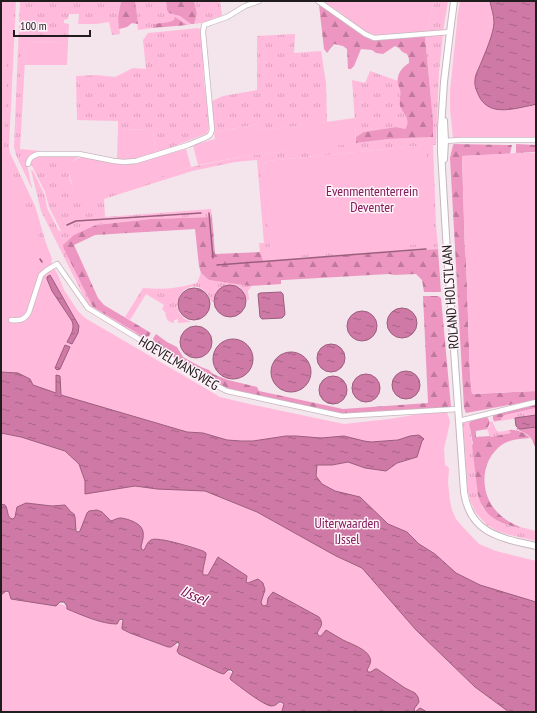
<svg xmlns="http://www.w3.org/2000/svg" width="537" height="713" viewBox="0 0 537 713" font-family="'PT Sans Narrow',sans-serif">
	<style>
		.grass { fill: url(#grass-tufts); fill-rule: evenodd }
		.forest { fill: url(#forest-firs) }
		.green { fill: #ffbadc }
		.water { fill: url(#water-ripples); stroke: #9b5e7d }
		.lines { fill: none; stroke-linecap: round; stroke-linejoin: round }
		.stream { stroke: #9b5e7d; stroke-width: 1.5 }
		.street-casing { stroke: #c6b7be; stroke-width: 6 }
		.secondary-casing { stroke: #c6b7be; stroke-width: 8 }
		.street { stroke: #fff; stroke-width: 4.5 }
		.secondary { stroke: #fff; stroke-width: 6 }
		.labels { text-anchor: middle; dominant-baseline: central; stroke-width: 3; stroke-linejoin: round; paint-order: stroke }
		.park-label { font-size: 14px; fill: #821d5a; stroke: #fff2f8 }
		.street-label { font-size: 14px; fill: #211c1e; stroke: #fff2f8 }
		.water-label { font-size: 15px; font-style: italic; fill: #771151; stroke: #fff2f8 }
	</style>
	<defs>
		<pattern id="grass-tufts" width="24" height="20" patternUnits="userSpaceOnUse"><rect width="24" height="20" fill="#ffbadc"/><path d="M3 7l-1-3M5 7V3M7 7l1-3M15 17l-1-3M17 17v-4M19 17l1-3" fill="none" stroke="#da9fbc"/></pattern>
		<pattern id="forest-firs" width="22" height="20" patternUnits="userSpaceOnUse"><rect width="22" height="20" fill="#ed96c2"/><path d="M5 1l3.5 6h-7zM16 11l3.5 6h-7z" fill="#c07a9d"/></pattern>
		<pattern id="water-ripples" width="26" height="14" patternUnits="userSpaceOnUse"><rect width="26" height="14" fill="#cf7aa6"/><path d="M2 4q2-2 4 0t4 0M15 11q2-2 4 0t4 0" fill="none" stroke="#a86387"/></pattern>
	</defs>
	<rect width="100%" height="100%" fill="#f4e4eb"/>
	<path class="grass" d="M1,1H16L9,147L10,153L35,206L46,243L52,259L51,264L1,315Z
		M20,1H121L118,17L120,34L112,35L109,22L96,24H78L79,14H69L68,19L64,20V23L69,24L68,43L26,42L20,149L41,151L32,155L27,164L32,189L16,155L14,147Z
		M135,1H166L167,10L180,16L191,24L187,25L181,21L174,20L169,22L153,24V28L138,30Z
		M194,1H220L222,15L221,16L205,22L194,24L197,14Z
		M434,1H448L443,31L427,32Z
		M199,28C205,41 203,66 204,81C206,97 208,112 209,128L207,133L203,135L172,147L156,154L153,130L118,129V121L77,120L76,76L96,75L115,77L133,68L146,69L143,40L148,33Z
		M295,34L294,53L321,51L326,83L327,122L260,131L259,124L214,132L212,101L223,96L257,90V36Z
		M443,35L439,72L436,145H433L436,225L438,249L302,258L262,261L260,252L259,243H264L257,160L235,162L192,171L104,199L105,217L211,209L212,217L151,219L96,225L66,242L93,307L144,337L149,336H150L144,339L92,308L88,305L41,211L31,170L33,171L45,196L47,208L59,231H61L49,207L45,192L31,164L32,159L39,156H61L78,157L73,161L69,175L70,181L80,201L191,167L246,156L389,139L433,137V121L425,36ZM426,145L262,166L267,161Z
		M370,71L398,81L400,90V105L408,121V125L405,129L396,127L364,132L356,137L352,80L365,83Z
		M201,273L209,280L252,286L248,291L249,300H247C243,278 216,281 213,302H211C210,297 207,292 202,289C182,277 164,312 191,322L178,323V319L174,320V323C167,322 166,318 165,312L162,309L164,305L146,294L130,320L125,317L143,288C164,290 178,288 197,283Z
		M536,408V415L494,422V421L501,420L502,417L505,415Z
		M471,421L469,423L482,507C493,521 502,524 519,528L520,527L536,531V541L510,535L497,531L487,525L476,513L471,503L468,492L463,423Z
		M492,421C498,433 495,433 509,430L512,433L490,437L487,429L490,426V422Z"/>
	<path class="forest" d="M121,1H135L138,24L132,23L127,27L119,29L118,17Z
		M166,1H194L197,14L194,24H191L180,16L169,13L167,10Z
		M319,5L341,20L350,27L368,38L378,40L425,36L433,121V137L389,139L356,143V137L364,132L396,127L405,129C412,120 403,114 400,106C399,101 401,95 400,90C400,88 398,86 398,84C396,75 402,67 409,63V59L407,54C403,53 401,51 399,48L395,46L383,54L376,53L372,50L361,49L354,66L351,69H348L347,49L343,46L334,44L327,53L324,49Z
		M175,17L187,25L153,28V24L169,22L174,20Z
		M454,144L508,145H512L510,154L462,156L465,252L466,259L470,374L472,394L536,391V400L466,413L464,408L450,158L453,145Z
		M516,144L536,145V152L516,153Z
		M212,217L215,254L260,252L263,261L438,249L441,292H424L422,280L416,274L395,275L389,274L284,280H281V284L250,286L209,280L201,273L199,266L195,229L95,235L74,245L98,298L104,305L151,333L149,336L144,337L93,307L64,249L63,245L74,235L96,225L151,219Z
		M423,296H438L441,298L451,407L346,415L226,388L154,345C152,340 153,338 156,334L167,342L177,347L183,357L201,367L209,370L213,374L228,380L257,387L259,391L343,409L428,403Z
		M536,404V408L505,415L502,417L501,420L494,421L493,419V414Z
		M486,416C491,421 490,424 487,429L476,431V437L490,436V437L511,433L509,430C517,429 525,433 530,438C521,439 511,439 503,444C482,458 479,487 493,507C500,517 510,523 520,527L519,528C498,523 484,517 478,495L472,445L473,444L469,423L472,420Z
		M518,427L520,429L536,427V449C531,435 529,435 516,429Z"/>
	<path class="green" d="M1,1H10L8,43L4,146L5,154L41,242L49,258L58,275L64,290L78,311L85,318L220,397L249,404L344,424L389,419L426,413L447,412L450,422L444,449L445,465L449,468L448,483L450,501L452,510L456,519L460,524L479,544L496,551L536,561V712H415L368,673L321,636L261,605L142,550L77,530L1,517Z
		M321,1H434L427,32L378,36L360,29L338,11Z
		M460,1H536V138H453L450,109V91L457,23V19Z
		M26,42L68,43L67,65H24Z
		M355,118L356,143L351,144L246,156L198,165L193,145L215,139L214,132L259,124L260,131Z
		M118,129L153,130L156,154C142,158 131,160 117,159Z
		M426,145L433,243L271,258L262,166L267,161Z
		M186,149L191,167L80,202C72,185 58,162 85,156L137,163Z
		M516,153H536V391L472,394L470,374L466,259L465,252L462,156Z
		M1,591L60,604L121,621L176,645L230,672L280,703L294,712H1Z"/>
	<path class="water" d="M490,1H536V104L533,105C516,108 491,117 480,98C477,92 474,86 475,80C475,75 479,68 481,63C485,53 494,33 494,22C494,15 491,8 490,1Z
		M50,275L79,326L78,333L72,344L67,342C71,334 75,329 72,321L52,291L47,279V277Z
		M214 301a16 16 0 1 1 32 0a16 16 0 1 1-32 0Z
		M178 304a16 16 0 1 1 32 0a16 16 0 1 1-32 0Z
		M281,292L283,294L285,314L284,316L282,318L262,319L260,317L258,294L260,293Z
		M387 323a15 15 0 1 1 30 0a15 15 0 1 1-30 0Z
		M347 326a15 15 0 1 1 30 0a15 15 0 1 1-30 0Z
		M180 342a16 16 0 1 1 32 0a16 16 0 1 1-32 0Z
		M213 359a20 20 0 1 1 40 0a20 20 0 1 1-40 0Z
		M317 358a14 14 0 1 1 28 0a14 14 0 1 1-28 0Z
		M65,345L70,347L60,369L57,370L55,368Z
		M271 372a20 20 0 1 1 40 0a20 20 0 1 1-40 0Z
		M392 385a14 14 0 1 1 28 0a14 14 0 1 1-28 0Z
		M1,372L18,373L30,379L33,385L56,393V375L60,376L61,395L187,432L203,433L227,440L241,441H253L286,436H296L321,438L344,436L364,441L371,442L398,440L410,436L419,435L424,439L422,441L417,457L397,463L386,471L365,468L348,462L332,465H317L316,476L322,484L335,491L360,497L388,524L407,532L419,544L435,554L456,573L480,585L536,602V712H509L475,687L416,630L362,568L336,556L257,512L205,491L157,489L135,486L85,494V481L79,464L65,451L21,437L1,433Z
		M352 388a14 14 0 1 1 28 0a14 14 0 1 1-28 0Z
		M319 390a14 14 0 1 1 28 0a14 14 0 1 1-28 0Z
		M536,415V427L520,429L516,426L515,418Z
		M26,503L52,506L65,505L71,512L74,514L75,517L76,531L78,532L80,531L87,513L89,511L97,510L102,512L111,521C114,520 118,518 120,518C126,518 140,523 142,529C145,534 142,542 141,547L142,550H144C146,547 147,542 151,540C157,536 195,548 203,551L206,553C206,560 202,568 203,575H208L218,557L247,576L246,582L248,583L258,579L263,583L265,590L261,602L262,605L264,606L267,605L268,598L273,592L319,617C324,624 321,626 317,633L319,636H321L326,630C332,633 337,637 343,640C351,644 367,649 370,658C372,662 369,666 367,670L368,672H371L375,669H377L405,688L415,693L418,697L419,702L414,709L415,712L420,708L427,712H283L282,711L284,704L281,702H279C277,704 275,706 271,706C263,705 239,686 231,680L230,678L233,672L231,670H228L224,674L220,673L179,654L177,651L179,646V643L178,642L171,647H168L130,633L122,629V628L123,621L122,619L119,620L117,624C101,624 82,615 67,609V606L64,602H60L56,606L11,599L9,592L6,591L1,595V504L5,505C9,510 6,518 13,519L15,517L17,507Z"/>
	<g class="lines">
		<path class="stream" d="M209,213L213,258
			M67,225L76,221L201,213
			M40,259L42,262
			M217,265L426,249"/>
		<g class="street-casing">
			<path id="street" d="M318,1L365,34L374,38L450,32
				M442,141L462,140H536
				M28,164C29,158 32,156 38,154H79L114,161L124,162L136,161L188,145L207,137L210,135L212,130L203,32L204,25L227,17L245,6L259,1
				M11,320C19,321 25,320 29,312L41,275L47,270L57,264L83,301L88,308L213,384L227,391L342,416L458,409
				M459,421L536,402"/>
		</g>
		<g class="secondary-casing">
			<path id="secondary" d="M454,1L450,32L444,82L441,128V151L446,236L464,492C470,534 501,538 536,546
				M444,121L445,141L444,159"/>
		</g>
		<use href="#street" class="street"/>
		<use href="#secondary" class="secondary"/>
	</g>
	<g class="labels">
		<g class="park-label">
			<text x="372" y="191">Evenmententerrein<tspan x="372" dy="16">Deventer</tspan></text>
			<text x="347" y="523">Uiterwaarden<tspan x="347" dy="16">IJssel</tspan></text>
		</g>
		<g class="street-label">
			<text transform="translate(450 297) rotate(-94)">ROLAND HOLSTLAAN</text>
			<text transform="translate(179 363) rotate(31)">HOEVELMANSWEG</text>
		</g>
		<g class="water-label">
			<text transform="translate(194 595) rotate(24)">IJssel</text>
		</g>
	</g>
	<rect width="537" height="713" fill="none" stroke="#211c1e" stroke-width="4"/>
	<path d="M14 30v6h76v-6" fill="none" stroke="#211c1e" stroke-width="2"/>
	<text x="20" y="30" font-size="12" fill="#211c1e" stroke="#fff2f8" stroke-width="3" paint-order="stroke">100 m</text>
</svg>
